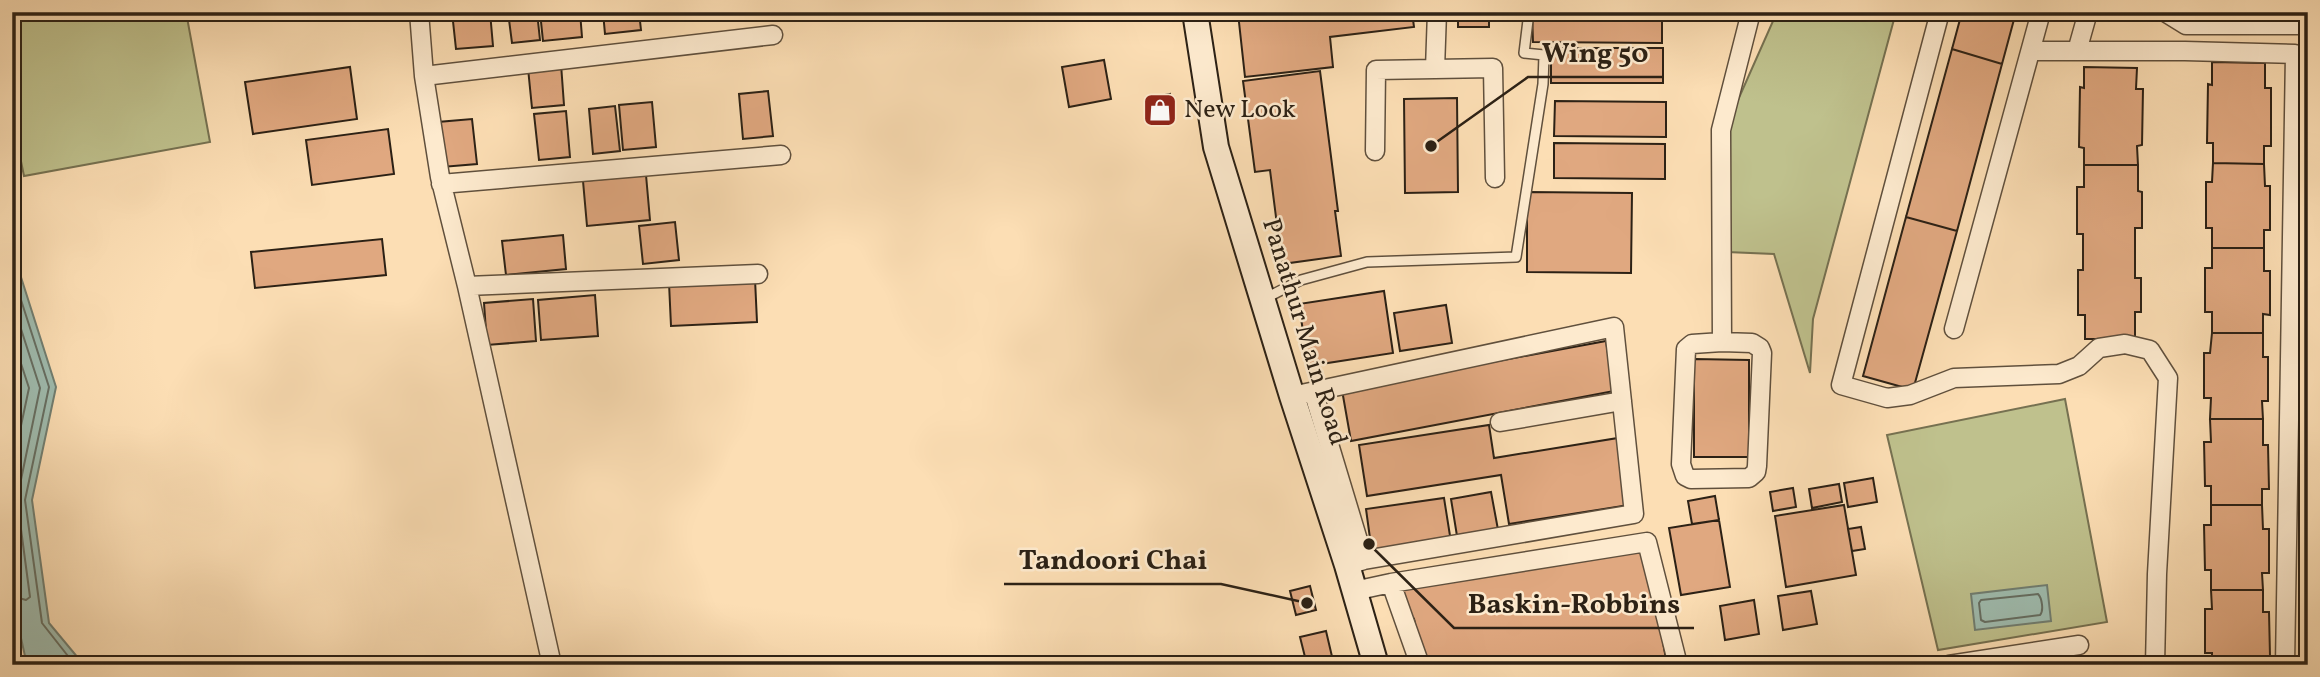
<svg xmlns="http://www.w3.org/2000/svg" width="2320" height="677" viewBox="0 0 2320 677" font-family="Vollkorn,serif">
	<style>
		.green { fill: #bfc18d; stroke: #767151; stroke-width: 2 }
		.water { fill: #9fbcaf; stroke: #717e71; stroke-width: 2 }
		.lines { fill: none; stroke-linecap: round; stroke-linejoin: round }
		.shore { stroke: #666e62; stroke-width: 2 }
		.building { fill: #e0a880; stroke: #2c2115; stroke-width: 2 }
		.lane-casing { stroke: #60503d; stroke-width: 12 }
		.street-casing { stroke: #60503d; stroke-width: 21 }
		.secondary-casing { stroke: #2c2115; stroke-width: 28 }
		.lane { stroke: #fdeace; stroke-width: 9 }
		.street { stroke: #fdeace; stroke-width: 18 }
		.secondary { stroke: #fdeace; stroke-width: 24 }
		.labels { text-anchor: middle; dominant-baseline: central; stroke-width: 5; stroke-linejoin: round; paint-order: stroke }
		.poi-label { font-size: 26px; fill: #2c2115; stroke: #fdeace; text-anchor: start }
		.street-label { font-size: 26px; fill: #2c2115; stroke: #fdeace }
		.leader { fill: none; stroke: #2c2115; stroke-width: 2.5 }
		.callout-dot { fill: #2c2115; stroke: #fdeace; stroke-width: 2.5 }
		.callout-label { font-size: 28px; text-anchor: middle; font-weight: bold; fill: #2c2115; stroke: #fdeace; stroke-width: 5; stroke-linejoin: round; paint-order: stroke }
	</style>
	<rect width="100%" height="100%" fill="#fcdeb4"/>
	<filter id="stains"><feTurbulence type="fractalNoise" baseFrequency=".00286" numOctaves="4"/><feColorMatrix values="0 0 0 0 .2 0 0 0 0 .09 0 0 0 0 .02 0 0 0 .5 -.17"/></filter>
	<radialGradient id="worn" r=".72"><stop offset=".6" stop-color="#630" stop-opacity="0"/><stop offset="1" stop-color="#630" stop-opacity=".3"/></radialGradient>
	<path class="green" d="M12,12H186L210,142L24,176L12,117Z
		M1777,12H1896L1813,319L1810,373L1774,254L1727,252L1726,127Z
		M2065,399L2107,622L1938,650L1887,435Z
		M2300,414H2308V665H2304Z"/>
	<path class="water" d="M12,249L56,387L32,500L49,623L84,665H27L12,598Z
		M2047,585L2051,621L1975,630L1971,594Z"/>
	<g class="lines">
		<path class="shore" d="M12,272L49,387L25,500L42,623L75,665
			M12,301L40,388L17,499L30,597L26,600L12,596
			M12,336L29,388L12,468
			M2038,594C2042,598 2044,611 2040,615L1985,622L1981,620L1979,603L1981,600Z"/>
	</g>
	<path class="building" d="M452,12H490L493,46L456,49Z
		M508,12H537L540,40L512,43Z
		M540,12H580L582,37L543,41Z
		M603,12H639L641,30L605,34Z
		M1412,12L1414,27L1330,37L1333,67L1245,77L1238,13Z
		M1458,12H1489V27H1458Z
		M1532,12H1662V43L1533,42Z
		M1962,12H2016L2002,64L1952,49Z
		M1551,48H1663V83H1551Z
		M1952,49L2002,64L1957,231L1906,217Z
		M1104,60L1111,99L1069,107L1062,67Z
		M2212,62L2265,63V88H2271V146H2264V164L2213,163V143H2207L2208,84L2212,85Z
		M561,64L564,105L532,108L528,68Z
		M350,67L357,119L253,134L245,82Z
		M2084,67L2137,68L2136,89H2143L2142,145L2137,146L2138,165H2084V148L2079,147L2080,87L2084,88Z
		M1320,71L1338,211H1335L1341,256L1282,264L1270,170L1255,172L1243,81Z
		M768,91L773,136L743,139L739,94Z
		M1170,94L1173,114L1153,117L1150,98Z
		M1457,98L1458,192L1405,193L1404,99Z
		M1555,101L1666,102V137L1554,136Z
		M652,102L656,147L623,150L619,105Z
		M615,106L620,151L593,154L589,109Z
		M566,111L570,157L539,160L534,114Z
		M472,119L477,164L442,167L438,122Z
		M388,129L394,174L312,185L306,140Z
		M1554,143L1665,144V179L1554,178Z
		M2213,163L2264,164L2265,186H2270V230H2264V248H2212V228H2206V182H2212Z
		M2084,165H2138V191L2142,192V228H2135V278H2141V312H2135V339H2085V315H2078V270H2083V234H2077V187H2084Z
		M646,175L650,220L587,226L583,181Z
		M1527,192L1632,193L1631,273L1527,272Z
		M1906,217L1957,231L1913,390L1863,376Z
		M675,222L679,260L643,264L639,226Z
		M563,235L566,269L506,275L502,241Z
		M382,239L386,275L255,288L251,252Z
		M2212,248H2264V271H2270V315L2263,314V333H2212V312H2205V268H2212Z
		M755,279L757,322L671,326L669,283Z
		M1384,291L1393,353L1308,366L1299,304Z
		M595,295L598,336L541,340L538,300Z
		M533,299L536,341L487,345L484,303Z
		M1446,305L1452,343L1400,351L1394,313Z
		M2212,333H2263V357H2268V401H2262L2263,419H2210L2211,398H2204V353H2210Z
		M1606,341L1614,391L1351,441L1342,390Z
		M1694,359L1749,360V457H1694Z
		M2210,419H2263V445H2268L2269,489H2262V505H2211V486H2205L2204,442H2211Z
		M1489,425L1494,458L1618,438L1629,505L1509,524L1501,475L1367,496L1359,445Z
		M1873,478L1877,502L1848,507L1844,483Z
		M1839,484L1842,502L1812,508L1809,489Z
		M1793,488L1796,507L1773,511L1770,492Z
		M1491,492L1499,535L1458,542L1451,499Z
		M1715,496L1719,520L1692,524L1688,501Z
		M1444,498L1451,542L1372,553L1366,509Z
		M1844,505L1856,575L1786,587L1775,516Z
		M2211,505H2262L2263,529H2269V573H2262L2263,590H2211V570H2205L2204,525H2211Z
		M1719,520L1730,587L1681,595L1669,528Z
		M1861,527L1865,549L1852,551L1848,529Z
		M1647,549L1667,665H1423L1414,619L1408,620L1402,588Z
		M1310,586L1316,610L1296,615L1290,591Z
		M2211,590H2263V612H2269L2270,656H2263V665H2212V653H2205V609H2212Z
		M1811,591L1817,624L1783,630L1778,596Z
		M1754,600L1759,634L1725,640L1720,606Z
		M1326,631L1334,665H1307L1300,637Z"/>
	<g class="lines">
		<g class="lane-casing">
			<path id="lane" d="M1199,19L1224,12
				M1264,299L1301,280L1367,262L1516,257L1543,84L1544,55L1524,53L1529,12"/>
		</g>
		<g class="street-casing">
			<path id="street" d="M419,12L424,76L440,177L467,286L552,665
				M1940,12L1841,385L1887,398L1910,395L1954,378L2059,374L2079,366L2099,348L2125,344L2150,350L2168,378L2157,574L2155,665
				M2165,12L2186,25H2308
				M2031,51H2185L2295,54L2285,665
				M2077,51L2088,12
				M1435,69L1437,12
				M424,76L773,35
				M1375,151L1376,70L1493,68L1495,178
				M441,184L781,155
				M467,286L758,274
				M1954,329L2041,12
				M1722,342L1752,343L1760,348L1762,353L1757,466L1756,472L1749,478L1691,479L1685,476L1681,464L1686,349L1692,344Z
				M1722,342L1721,130L1751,12
				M1313,391L1364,560
				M1292,396L1614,327L1634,514L1364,560L1347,565
				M1500,422L1622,401
				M1391,583L1420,665
				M1354,591L1391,583L1647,542L1678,665
				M1949,665L2079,645"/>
		</g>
		<g class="secondary-casing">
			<path id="secondary" d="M1195,12L1216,147L1292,396L1347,565L1376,665"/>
		</g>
		<use href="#lane" class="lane"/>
		<use href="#street" class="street"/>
		<use href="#secondary" class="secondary"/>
	</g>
	<defs>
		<g id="shop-square" transform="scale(1.75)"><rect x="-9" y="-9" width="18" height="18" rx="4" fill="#8f2418" stroke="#fdeace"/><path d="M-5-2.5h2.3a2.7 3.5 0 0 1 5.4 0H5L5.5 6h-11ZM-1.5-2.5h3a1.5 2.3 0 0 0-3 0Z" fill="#fff"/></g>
	</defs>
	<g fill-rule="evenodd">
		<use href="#shop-square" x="1160" y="110"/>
	</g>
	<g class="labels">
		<g class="poi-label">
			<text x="1184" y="110">New Look</text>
		</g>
		<g class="street-label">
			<text transform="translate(1304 332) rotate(73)">Panathur Main Road</text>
		</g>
	</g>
	<path class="leader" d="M1431 146L1528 77H1663M1307 603L1221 584H1004M1369 544L1454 628H1694"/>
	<g class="callout-dot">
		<circle cx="1431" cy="146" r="7"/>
		<circle cx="1307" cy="603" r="7"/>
		<circle cx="1369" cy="544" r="7"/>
	</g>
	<g class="callout-label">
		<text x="1595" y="62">Wing 50</text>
		<text x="1113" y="569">Tandoori Chai</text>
		<text x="1574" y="613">Baskin-Robbins</text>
	</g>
	<rect width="2320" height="677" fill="none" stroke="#fcdeb4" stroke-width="42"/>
	<rect x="14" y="14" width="2292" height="649" fill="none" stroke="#2c2115" stroke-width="3.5"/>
	<rect x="21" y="21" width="2278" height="635" fill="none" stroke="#2c2115" stroke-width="2"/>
	<rect width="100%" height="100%" filter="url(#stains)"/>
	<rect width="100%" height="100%" fill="url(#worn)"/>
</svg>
